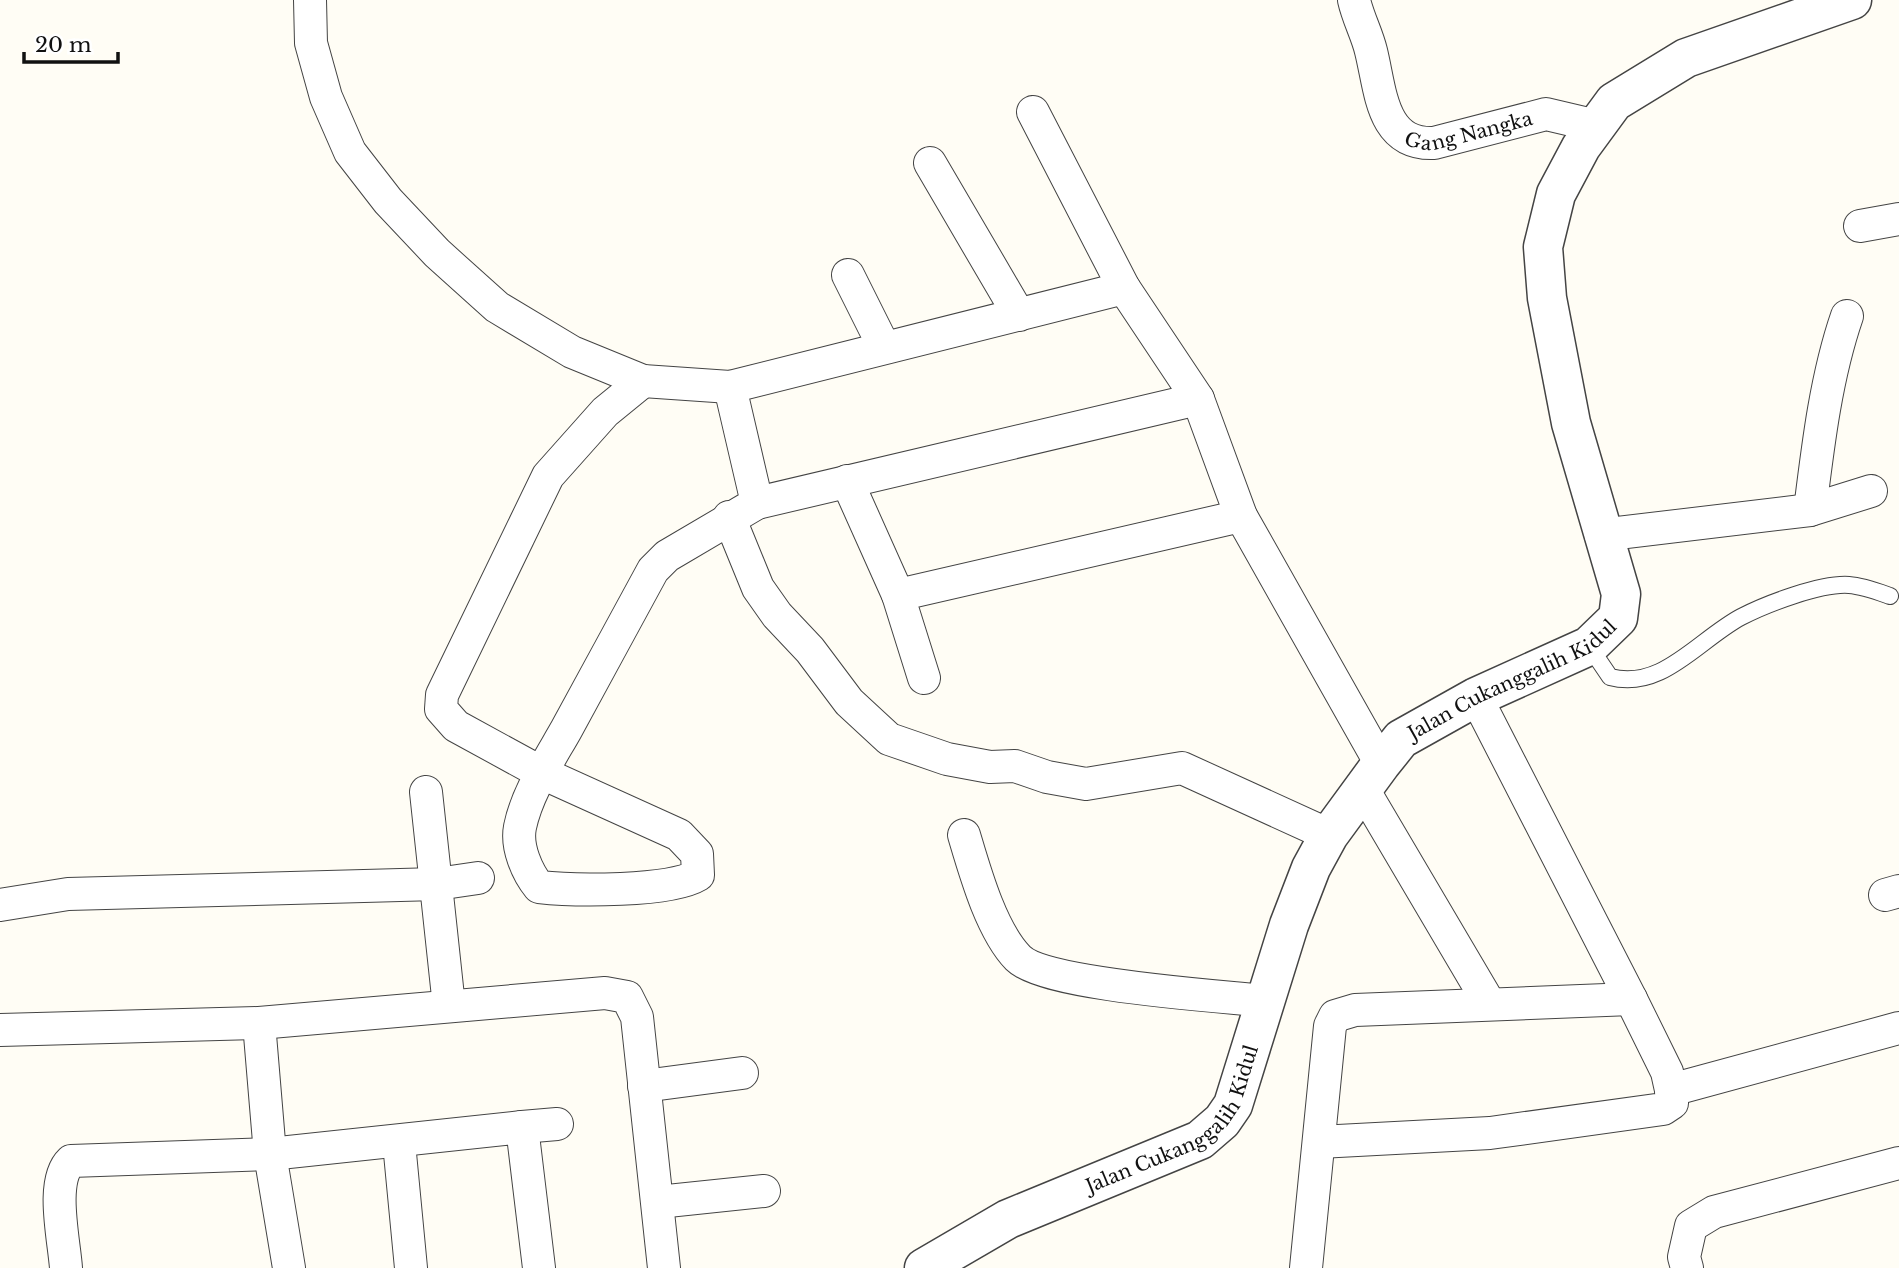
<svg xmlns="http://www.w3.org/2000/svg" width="1899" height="1268" viewBox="0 0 1899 1268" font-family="'Libre Baskerville',serif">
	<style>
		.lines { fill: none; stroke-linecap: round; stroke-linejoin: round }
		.service-casing { stroke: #444; stroke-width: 18 }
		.minor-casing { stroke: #444; stroke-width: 34 }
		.tertiary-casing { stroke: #444; stroke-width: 41 }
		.service { stroke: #fff; stroke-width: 16 }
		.minor { stroke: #fff; stroke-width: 32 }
		.tertiary { stroke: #fff; stroke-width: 38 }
		.labels { text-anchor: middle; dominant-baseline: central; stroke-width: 7; stroke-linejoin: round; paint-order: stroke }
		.street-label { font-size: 19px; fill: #111; stroke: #fff }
	</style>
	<rect width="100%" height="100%" fill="#fffdf5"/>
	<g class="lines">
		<g class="service-casing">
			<path id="service" d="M1589,646L1610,677C1662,691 1698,640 1741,617C1766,604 1821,583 1849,585C1863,586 1876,591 1890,596"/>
		</g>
		<g class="minor-casing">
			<g id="minor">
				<path d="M310,0L311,43L326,97L350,152L388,201L437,253L497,307L572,352L643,381L730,387L1124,288"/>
				<path id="s1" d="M1354,0C1358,18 1367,34 1371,51C1381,91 1381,145 1434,143L1546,114L1597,126"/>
				<path d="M1033,112L1124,288L1198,399L1241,516L1381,764"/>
				<path d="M930,163L1019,315"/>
				<path d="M1860,226L1899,219"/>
				<path d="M848,275L884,347"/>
				<path d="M643,381L605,412L548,476L442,695L441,709L456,726L542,773L679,835L697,854L698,875C670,892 574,891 539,887C527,872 516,847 520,827C527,793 549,760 566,730C595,677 624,623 653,570L667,556L757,503L730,387"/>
				<path d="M847,481L898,595"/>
				<path d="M757,503L1198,399"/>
				<path d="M1810,510C1818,445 1826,377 1847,316"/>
				<path d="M729,517L758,588L777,615L810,650L849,702L889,739L947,759L990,767L1015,766L1047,777L1086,784L1182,768L1329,835"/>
				<path d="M1601,535L1810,510L1871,491"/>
				<path d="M924,678L898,595L1241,516"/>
				<path d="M1476,697L1631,999L1667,1072L1671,1090L1899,1028"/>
				<path d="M1364,791L1489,1003"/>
				<path d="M426,792L449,1006"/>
				<path d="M964,835C975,872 991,930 1018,958C1045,985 1220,996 1266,1001"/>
				<path d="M1885,895L1899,891"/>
				<path d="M0,905L68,894L437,884L478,878"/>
				<path d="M259,1023L270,1154L289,1268"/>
				<path d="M0,1030L259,1023L605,993L627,997L637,1017L664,1268"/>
				<path d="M644,1086L742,1073"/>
				<path d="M522,1127L557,1124"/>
				<path d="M1319,1142L1490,1133L1663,1109L1672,1103L1671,1090"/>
				<path d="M399,1143L411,1268"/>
				<path d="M658,1202L764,1191"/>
				<path d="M66,1268C64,1239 50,1181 71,1161L270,1154L522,1127L539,1268"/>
				<path d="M1306,1268L1330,1026L1335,1016L1355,1010L1631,999"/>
				<path d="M1687,1268L1684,1257L1691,1226L1714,1212L1899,1163"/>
			</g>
		</g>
		<g class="tertiary-casing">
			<g id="tertiary">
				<path id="s2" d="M924,1268L1008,1219L1200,1140L1222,1121L1233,1105L1289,925L1311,868L1329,835L1381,764L1401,739L1476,697L1589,646L1618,618L1621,594L1571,423L1547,298L1543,247L1556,194L1581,147L1614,102L1686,58L1852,0"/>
			</g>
		</g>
		<use href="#service" class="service"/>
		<use href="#minor" class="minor"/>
		<use href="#tertiary" class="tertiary"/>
	</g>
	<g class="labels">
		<g class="street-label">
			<text stroke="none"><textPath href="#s1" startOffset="214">Gang Nangka</textPath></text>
			<text stroke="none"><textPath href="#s2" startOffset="887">Jalan Cukanggalih Kidul</textPath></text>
			<text stroke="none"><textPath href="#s2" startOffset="299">Jalan Cukanggalih Kidul</textPath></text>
		</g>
	</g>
	<path d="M24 52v10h94v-10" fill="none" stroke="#111111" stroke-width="3.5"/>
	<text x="35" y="52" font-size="21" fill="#111111" stroke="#ffffff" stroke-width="5" paint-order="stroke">20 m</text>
</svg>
